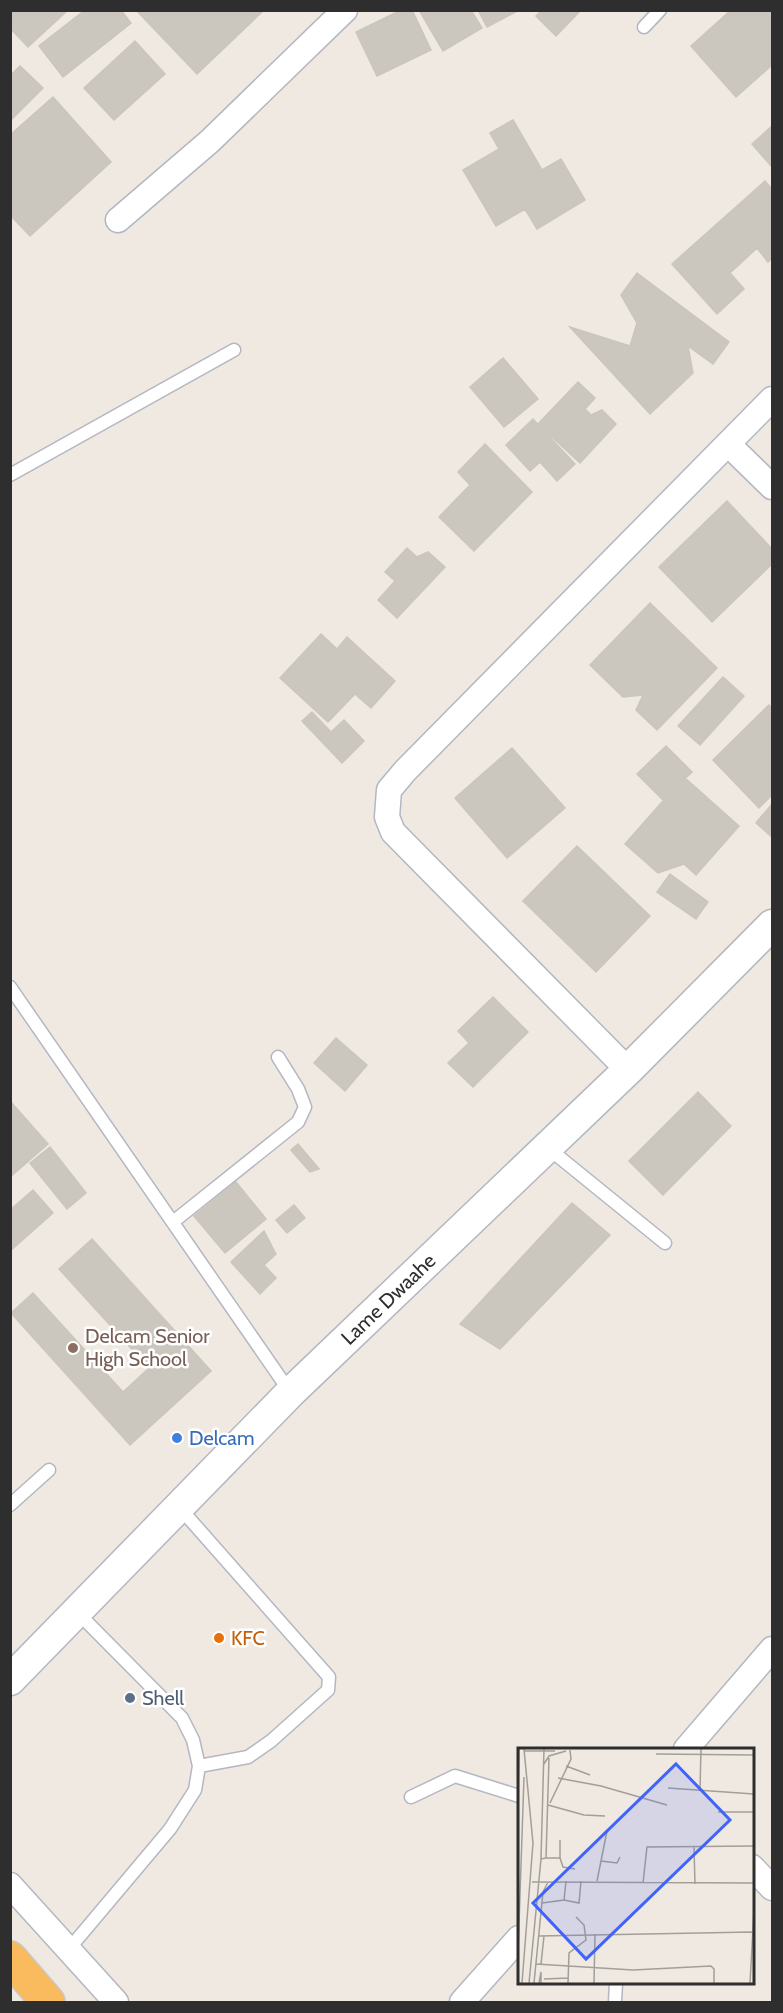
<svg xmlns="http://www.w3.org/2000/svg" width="783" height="2013" viewBox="0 0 783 2013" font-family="Cabin,sans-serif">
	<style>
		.building { fill: #cbc7bf; stroke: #cbc5ba; stroke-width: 1.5 }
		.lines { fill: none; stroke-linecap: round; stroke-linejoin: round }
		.service-casing { stroke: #b4b7c1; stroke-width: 15 }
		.minor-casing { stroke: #b4b7c1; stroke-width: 27 }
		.tertiary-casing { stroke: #b4b7c1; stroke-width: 33 }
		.trunk-casing { stroke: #c9c9c9; stroke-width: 36 }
		.service { stroke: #fff; stroke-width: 12 }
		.minor { stroke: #fff; stroke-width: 24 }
		.tertiary { stroke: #fff; stroke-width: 30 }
		.trunk { stroke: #faba5e; stroke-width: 33 }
		.education-dot { fill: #8d6e63; stroke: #fff; stroke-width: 2 }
		.shop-dot { fill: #3f7fe0; stroke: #fff; stroke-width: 2 }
		.food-dot { fill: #e8710a; stroke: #fff; stroke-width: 2 }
		.service-dot { fill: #5c6f8a; stroke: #fff; stroke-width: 2 }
		.labels { text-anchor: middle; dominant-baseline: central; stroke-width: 5; stroke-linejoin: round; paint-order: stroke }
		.street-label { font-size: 20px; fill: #2e2e2e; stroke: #fff }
		.education-label { font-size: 20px; fill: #785e54; stroke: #fff; text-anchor: start }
		.shop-label { font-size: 20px; fill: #366cbe; stroke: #fff; text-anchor: start }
		.food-label { font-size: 20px; fill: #c56008; stroke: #fff; text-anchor: start }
		.service-label { font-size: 20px; fill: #4e5e75; stroke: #fff; text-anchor: start }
		.inset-road { fill: none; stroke: #a29e99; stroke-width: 1.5 }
		.view { fill: #4063fd; fill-opacity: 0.15; stroke: #4063fd; stroke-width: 3 }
		.inset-edge { fill: none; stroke: #2e2e2e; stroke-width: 3 }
	</style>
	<rect width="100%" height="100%" fill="#efe9e1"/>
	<path class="building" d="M10,10H68L28,47L10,28Z
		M85,10H121L131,23L63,77L39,46Z
		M136,10H264L197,74Z
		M401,10H412L431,50L377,76L356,32Z
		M419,10H471L482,28L443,51Z
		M478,10H519L487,27Z
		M542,10H581L556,36L536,16Z
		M731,10H772V65L736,97L691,46Z
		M135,41L165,74L114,120L84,88Z
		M20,66L43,88L10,121V76Z
		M53,97L111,162L30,236L10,215V135Z
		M513,120L542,170L561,159L585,200L537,229L525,209L496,226L463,170L499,149L490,133Z
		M772,126V167L752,144Z
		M765,181L772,189V258L768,262L757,248L730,273L744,289L717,314L672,264Z
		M637,273L729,342L713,364L688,346L693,373L650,414L570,327L630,346L637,323L621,295Z
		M503,358L538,399L504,427L470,387Z
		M578,382L595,398L585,409L591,415L602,410L616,424L580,463L538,424Z
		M533,419L575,464L557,481L540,462L530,471L506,445Z
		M485,444L532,492L474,551L439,517L470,485L458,472Z
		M727,501L772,549V564L712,622L659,567Z
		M407,548L417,557L428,552L445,567L397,618L378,600L395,581L385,572Z
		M650,603L717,668L657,730L636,710L643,695L623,697L590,665Z
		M321,634L337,649L347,637L395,681L371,708L355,694L328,722L280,678Z
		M723,677L744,696L700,745L678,726Z
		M769,705L772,709V795L759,808L713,760Z
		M312,712L331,732L344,720L364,741L342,763L302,721Z
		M666,746L692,772L663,800L637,774Z
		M512,748L565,808L507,858L455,798Z
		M684,777L739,826L696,875L684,864L658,873L625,844Z
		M772,804V837L756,823Z
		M577,846L650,916L596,972L523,901Z
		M670,874L708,902L696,919L657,892Z
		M493,997L528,1032L473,1087L448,1063L469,1043L458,1031Z
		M336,1038L367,1065L345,1091L314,1063Z
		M698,1092L731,1126L663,1195L629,1161Z
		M10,1101L48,1144L10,1177Z
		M298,1144L319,1169L310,1172L291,1150Z
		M50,1147L86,1193L67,1209L30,1163Z
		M236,1182L266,1219L225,1253L194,1216Z
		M33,1190L53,1213L10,1251V1210Z
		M572,1203L610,1235L500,1349L460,1324Z
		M294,1205L305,1218L287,1233L276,1220Z
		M264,1231L276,1254L264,1265L276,1278L260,1294L231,1262Z
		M92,1239L211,1371L130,1445L11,1313L33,1293L123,1392L149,1368L59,1269Z"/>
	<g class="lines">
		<g class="service-casing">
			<path id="service" d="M644,27L660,10
				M10,475L234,350
				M10,987L290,1392
				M548,1148L665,1243
				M173,1222L298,1122L305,1107L298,1089L278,1057
				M10,1505L49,1470
				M179,1507L329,1677L328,1690L271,1741L248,1757L199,1766
				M411,1797L455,1776L519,1796
				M69,1949L170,1829L195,1790L199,1766L193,1740L182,1718L77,1612
				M615,2002L616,1982"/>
		</g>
		<g class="minor-casing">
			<path id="minor" d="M118,220L210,141L345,10
				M729,445L772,487
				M628,1070L393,832L387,817L389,790L405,771L772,399
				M686,1749L772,1649
				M752,1867L772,1888
				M10,1885L116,2002
				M462,2002L519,1938"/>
		</g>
		<g class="tertiary-casing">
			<g id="tertiary">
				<path id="s1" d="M10,1680L290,1393L628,1070L772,925"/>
			</g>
		</g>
		<g class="trunk-casing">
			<path id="trunk" d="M10,1958L48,2002"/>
		</g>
		<use href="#service" class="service"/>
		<use href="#minor" class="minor"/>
		<use href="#tertiary" class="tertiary"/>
		<use href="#trunk" class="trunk"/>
	</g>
	<circle class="education-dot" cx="73" cy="1348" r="6"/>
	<circle class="shop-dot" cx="177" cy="1438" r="6"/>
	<circle class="food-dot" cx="219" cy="1638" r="6"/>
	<circle class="service-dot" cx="130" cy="1698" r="6"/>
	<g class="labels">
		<g class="street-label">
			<text stroke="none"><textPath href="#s1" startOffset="537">Lame Dwaahe</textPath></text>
		</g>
		<g class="education-label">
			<text x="85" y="1336">Delcam Senior<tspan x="85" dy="23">High School</tspan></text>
		</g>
		<g class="shop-label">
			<text x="189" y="1438">Delcam</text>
		</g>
		<g class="food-label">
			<text x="231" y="1638">KFC</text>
		</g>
		<g class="service-label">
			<text x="142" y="1698">Shell</text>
		</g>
	</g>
	<g transform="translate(518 1748)">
		<rect width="236" height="236" fill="#efe9e1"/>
		<path class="inset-road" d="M6,3H37M138,6L236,7M26,16L31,8L48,3M48,18L72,27M40,30L83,38L149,57M150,40L236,46M182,42L183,1M32,55L53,11L52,2M30,57L66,67L87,68M200,64H236M0,69L1,1M176,99L177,136M28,110H42V92M42,110L45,119L57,121M23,111L28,110L31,10M83,113L99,115L102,109M79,133L89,83M14,134L236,135M125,135L129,99L236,98M46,152L61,155L63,133M24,155L46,152L48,133M21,188L234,184M0,205L6,29M18,216L115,222L193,218L196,221V235M23,216L26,188M26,231L50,230M4,235L15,95L6,1M11,235L23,111L26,1M16,235L25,144L30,134M21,235L23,224V235M50,235L51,205L68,192L66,177L58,169M76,235L77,186M232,235L236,162"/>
		<path class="view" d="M158,16L212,72L68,211L15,155Z"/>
		<rect width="236" height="236" class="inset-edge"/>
	</g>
	<rect width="783" height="2013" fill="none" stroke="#2e2e2e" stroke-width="24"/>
</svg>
